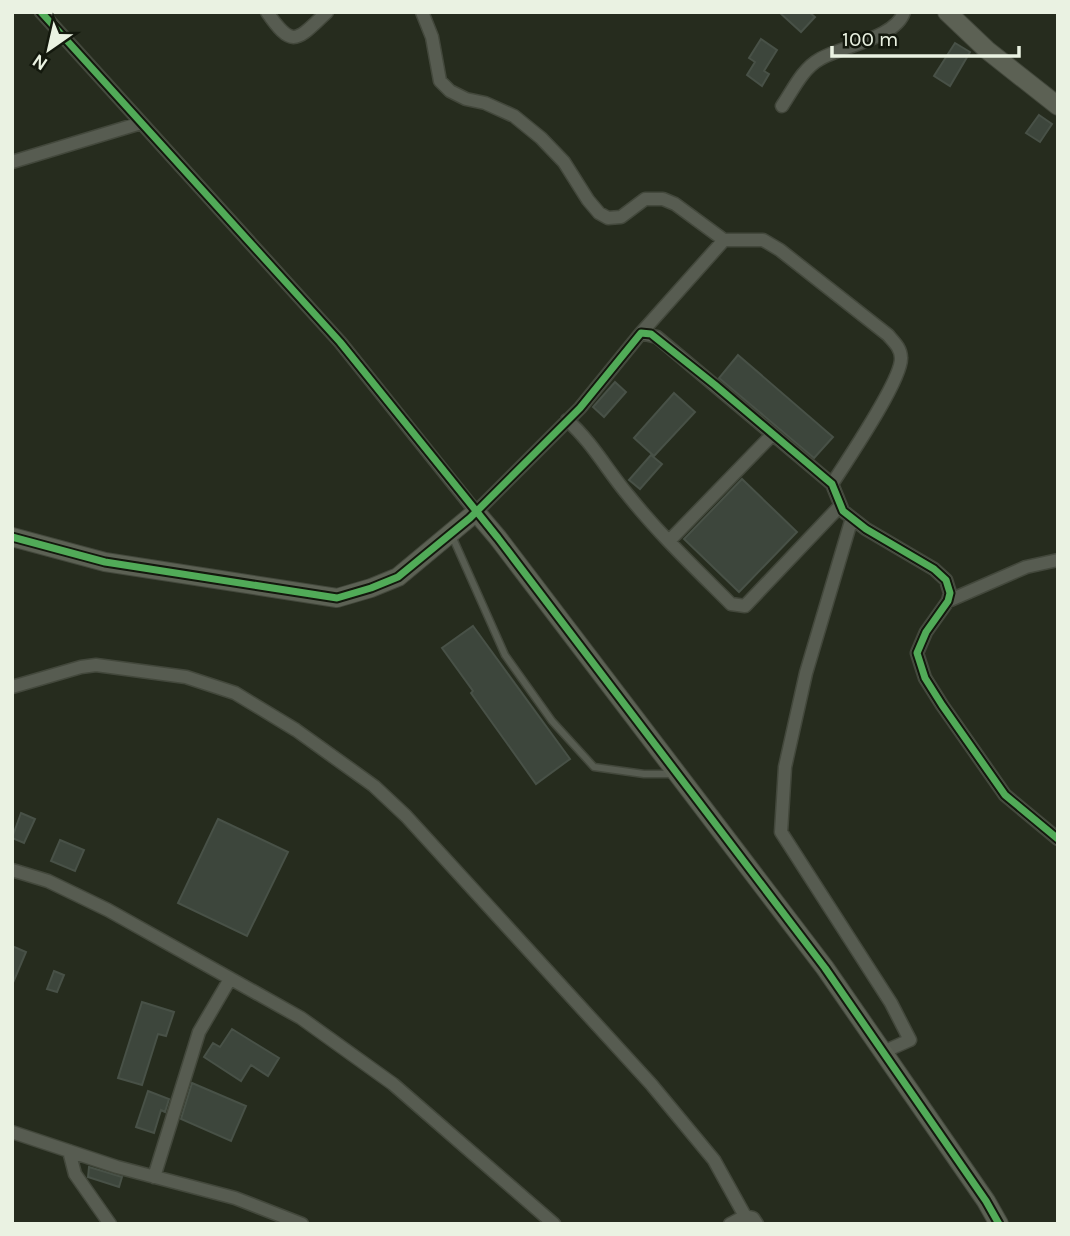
<svg xmlns="http://www.w3.org/2000/svg" width="1070" height="1236" viewBox="0 0 1070 1236" font-family="Karla,sans-serif">
	<style>
		.building { fill: #3d463c; stroke: #485147; stroke-width: 2 }
		.lines { fill: none; stroke-linecap: round; stroke-linejoin: round }
		.lane-casing { stroke: #43483c; stroke-width: 9 }
		.street-casing { stroke: #43483c; stroke-width: 15 }
		.secondary-casing { stroke: #43483c; stroke-width: 20 }
		.lane { stroke: #575c51; stroke-width: 6 }
		.street { stroke: #575c51; stroke-width: 12 }
		.secondary { stroke: #5c6154; stroke-width: 18 }
		.cycleway-casing { stroke: #13180d; stroke-width: 11 }
		.cycleway { stroke: #51ab58; stroke-width: 7 }
	</style>
	<rect width="100%" height="100%" fill="#262c1e"/>
	<path class="building" d="M779,12H809L815,17L801,32Z
		M761,39L777,50L764,71L769,74L762,86L747,75L755,62L749,58Z
		M955,43L970,52L950,86L934,76Z
		M1039,115L1052,124L1040,142L1026,133Z
		M738,355L833,437L814,458L719,378Z
		M615,382L626,392L604,417L593,407Z
		M674,393L695,412L654,456L634,438Z
		M651,455L662,464L640,489L629,480Z
		M742,479L797,532L739,592L684,539Z
		M473,626L570,759L536,784L471,693L473,691L442,648Z
		M21,813L35,819L24,843L12,838Z
		M218,819L288,852L247,936L178,903Z
		M60,840L84,850L75,871L51,861Z
		M12,946L26,952L12,985Z
		M54,971L64,975L57,992L47,989Z
		M142,1002L174,1012L166,1036L158,1034L142,1085L118,1078Z
		M232,1029L279,1058L268,1076L251,1065L241,1081L204,1057L213,1043L220,1047Z
		M192,1083L246,1106L231,1141L181,1119Z
		M148,1091L169,1099L165,1112L161,1110L154,1133L136,1127Z
		M89,1167L122,1177L119,1187L88,1177Z"/>
	<g class="lines">
		<g class="lane-casing">
			<path id="lane" d="M452,536L505,655L552,721L594,767L644,774H672"/>
		</g>
		<g class="street-casing">
			<path id="street" d="M41,12L340,342L476,512L580,408L641,333L657,337L832,484L843,511L866,529L934,569L946,580L950,593L948,601L926,632L917,653L925,678L942,705L1005,795L1058,839
				M267,12C293,50 297,40 327,12
				M422,12L432,37L440,81L450,91L466,99L485,103L514,116L541,138L564,162L588,200L599,213L608,218L621,217L645,199H663L675,204L724,240H763L780,250L888,335C894,342 901,348 901,358C902,380 846,462 832,484
				M782,106C793,90 802,69 820,59C842,46 896,38 904,12
				M12,162L141,123
				M641,333L724,240
				M567,420C592,442 607,470 628,495C659,534 696,569 731,604L745,606L840,506
				M852,518L806,673L785,767L781,832L891,1003L910,1040L883,1052
				M669,541L772,435
				M948,601L1026,567L1058,560
				M12,687L81,667L96,665L186,677L235,693L296,730L374,786L406,816L651,1084L714,1160L745,1216
				M12,870L48,881L108,910L301,1018L393,1084L554,1224
				M12,1132L117,1167L235,1198L302,1224
				M69,1151L75,1174L110,1224
				M154,1177L199,1032L230,979
				M730,1224L745,1216L753,1218L757,1224"/>
		</g>
		<g class="secondary-casing">
			<path id="secondary" d="M947,12L987,50L1058,106
				M12,537L105,562L337,598L371,588L398,577L476,512L498,538L825,968L986,1201L999,1224"/>
		</g>
		<use href="#lane" class="lane"/>
		<use href="#street" class="street"/>
		<use href="#secondary" class="secondary"/>
		<g class="cycleway-casing">
			<path id="cycleway" d="M41,12L340,342L498,538L825,968L986,1201L999,1224
				M12,537L105,562L337,598L371,588L398,577L470,518L580,408L641,333L651,334L715,385L832,484L843,511L866,529L934,569L946,580L950,593L948,601L926,632L917,653L925,678L942,705L1005,795L1058,839"/>
		</g>
		<use href="#cycleway" class="cycleway"/>
	</g>
	<rect width="1070" height="1236" fill="none" stroke="#eaf2e2" stroke-width="28"/>
	<g transform="translate(49 49) rotate(214)" stroke="#13180d" stroke-width="5" paint-order="stroke">
	<path d="M0-5L12 26L0 18L-12 26Z" fill="#eaf2e2"/>
	<text y="-10" font-size="19" font-weight="bold" text-anchor="middle" fill="#eaf2e2">N</text>
	</g>
	<path d="M832 46v10h187v-10" fill="none" stroke="#eaf2e2" stroke-width="3.5"/>
	<text x="842" y="46" font-size="21" fill="#eaf2e2" stroke="#13180d" stroke-width="5" paint-order="stroke">100 m</text>
</svg>
